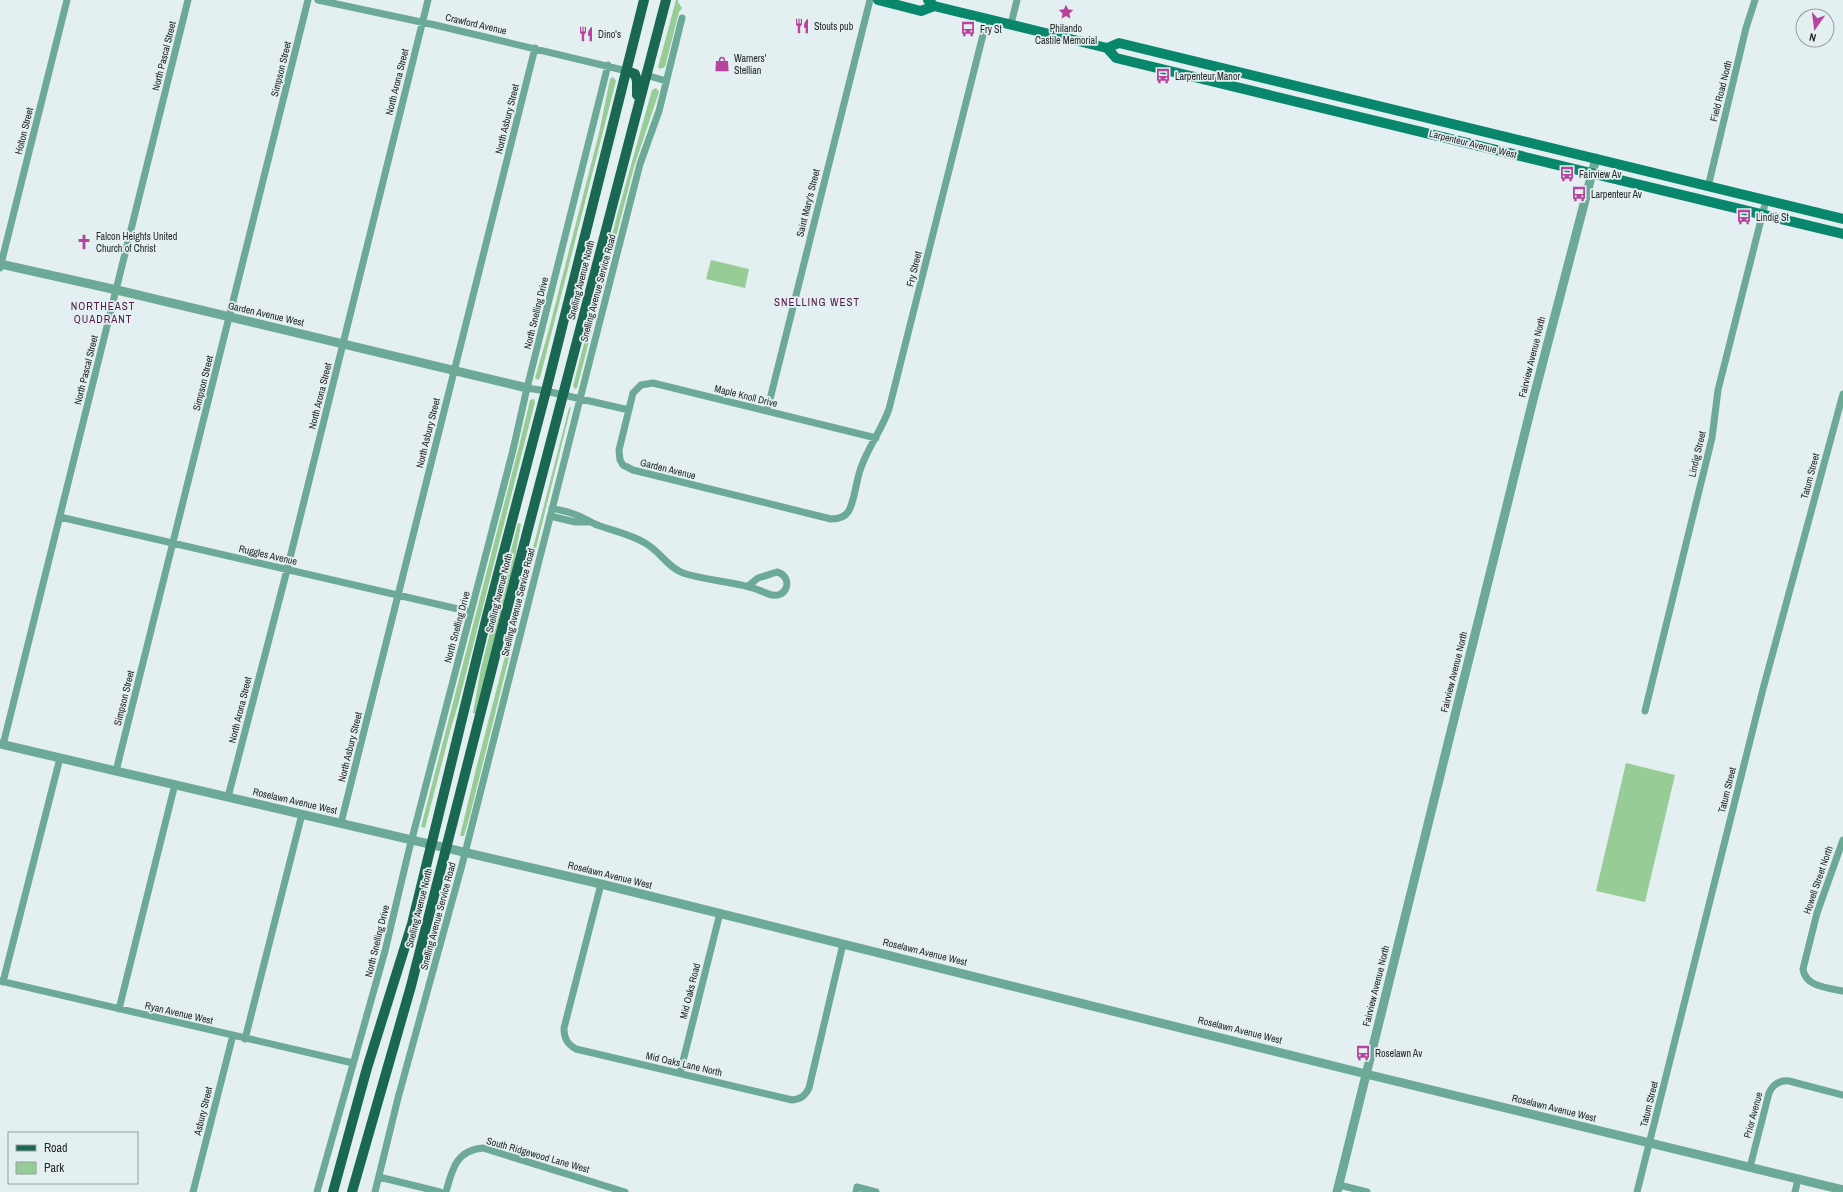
<svg xmlns="http://www.w3.org/2000/svg" width="1843" height="1192" viewBox="0 0 1843 1192" font-family="'Archivo Narrow',sans-serif">
	<style>
		.green { fill: #97cc97 }
		.lines { fill: none; stroke-linecap: round; stroke-linejoin: round }
		.minor { stroke: #6ca996; stroke-width: 7 }
		.tertiary { stroke: #6ca996; stroke-width: 9 }
		.secondary { stroke: #09876d; stroke-width: 10 }
		.primary { stroke: #1a6753; stroke-width: 10 }
		.labels { text-anchor: middle; dominant-baseline: central; stroke-width: 3.5; stroke-linejoin: round; paint-order: stroke }
		.street-label { font-size: 10px; fill: #242929; stroke: #e3eff0 }
		.poi-label { font-size: 10px; fill: #242929; stroke: #e3eff0; text-anchor: start }
		.neighbourhood-label { font-size: 11px; letter-spacing: 1px; fill: #541c47; stroke: #e3eff0 }
	</style>
	<rect width="100%" height="100%" fill="#e3eff0"/>
	<path class="green" d="M676,0H678V2L682,8L679,12L665,67L660,69L658,67Z
		M613,77L616,81L540,378L538,380L535,378L549,329L599,133L610,79Z
		M656,88L659,92L634,167L577,388L575,389L573,386L619,208L652,90Z
		M711,260L749,269L745,288L706,279Z
		M534,399L535,402L458,705L451,728L425,828L421,827L519,446L530,400Z
		M571,407L470,815L464,836H460L476,769L569,408Z
		M518,523L521,524L513,569L476,714L473,713L481,668Z
		M1626,763L1675,775L1645,902L1596,891Z"/>
	<g class="lines">
		<path class="minor" d="M318,0L435,25L627,71
			M1011,24L1017,0
			M646,75L666,81
			M1708,187L1746,28L1755,0
			M0,268L67,0
			M527,388L546,391L629,410
			M767,411L870,0
			M876,438L653,383L641,385L633,393L619,450L620,460L623,465L633,470L831,519C838,519 844,518 848,512C855,502 856,478 862,465C869,446 882,429 889,409L987,19
			M552,508C561,511 572,512 581,517C588,520 593,524 600,526C614,531 632,535 645,543C660,551 667,567 683,573C710,582 740,581 766,593C788,603 794,576 777,572L758,578L748,586
			M550,516L575,522H589
			M60,517L471,612
			M1645,711L1712,438L1718,390L1766,200
			M3,745L188,0
			M116,771L308,0
			M228,797L287,570L428,0
			M341,823L535,48
			M1843,840L1817,913L1803,969C1805,987 1829,988 1843,991
			M601,884L564,1028C564,1038 567,1044 576,1049L792,1100C801,1099 805,1096 809,1088L843,944
			M0,981L353,1063
			M3,982L60,758
			M119,1009L175,784
			M245,1039L302,814
			M680,1073L720,913
			M1750,1167L1769,1093C1773,1084 1779,1080 1789,1081L1843,1095
			M379,1177L440,1192
			M1339,1185L1367,1192
			M193,1192L233,1035
			M317,1192L385,951L408,854L513,450L527,388L608,65
			M375,1192L398,1098L462,865L580,399L640,164L659,111L682,18
			M446,1192C452,1170 456,1150 483,1148L625,1192
			M856,1192L857,1187L876,1192
			M1637,1192L1763,689L1843,394
			M1795,1192L1798,1179"/>
		<path class="tertiary" d="M0,264L117,290L527,388
			M0,744L601,884L1366,1074L1843,1190
			M1337,1192L1533,400L1596,158"/>
		<path class="secondary" d="M878,0L921,11L934,6
			M928,0L934,6L1107,48L1119,43C1361,101 1602,161 1843,219
			M1107,48L1116,58L1843,234"/>
		<path class="primary" d="M627,71L635,74L637,81V95
			M333,1192L367,1068L412,924L487,616L546,391L644,0
			M352,1192L411,986L504,621L666,0"/>
	</g>
	<defs>
		<g id="sight-bare" transform="scale(1.2)"><path d="M0-6L1.8-2.2L6-1.7L2.9 1.2L3.7 5.4L0 3.3L-3.7 5.4L-2.9 1.2L-6-1.7L-1.8-2.2Z" fill="#b8449d" stroke="#e3eff0" stroke-width="2.5" paint-order="stroke"/></g>
		<g id="restaurant-bare" transform="scale(1.2)"><path d="M-5-6h1v4h1v-4h1v4h1v-4h1v5L-1.5 .5V6h-2V.5L-5-1ZM5-6V6H3V1.5H1.5Q1.5-4 5-6Z" fill="#b8449d" stroke="#e3eff0" stroke-width="2.5" paint-order="stroke"/></g>
		<g id="bus-bare" transform="scale(1.2)"><path d="M-5-6H5V4H4V6H2V4H-2V6H-4V4H-5ZM-3.5-4V0h7V-4ZM-3.5 1.2v1.5H-2V1.2ZM2 1.2v1.5H3.5V1.2Z" fill="#b8449d" stroke="#e3eff0" stroke-width="2.5" paint-order="stroke"/></g>
		<g id="shop-bare" transform="scale(1.2)"><path d="M-5-2.5h2.3a2.7 3.5 0 0 1 5.4 0H5L5.5 6h-11ZM-1.5-2.5h3a1.5 2.3 0 0 0-3 0Z" fill="#b8449d" stroke="#e3eff0" stroke-width="2.5" paint-order="stroke"/></g>
		<g id="church-bare" transform="scale(1.2)"><path d="M-1.2-6h2.4v3.5h3.3v2.4h-3.3V6h-2.4V-.1h-3.3v-2.4h3.3Z" fill="#b8449d" stroke="#e3eff0" stroke-width="2.5" paint-order="stroke"/></g>
	</defs>
	<g fill-rule="evenodd">
		<use href="#sight-bare" x="1066" y="12"/>
		<use href="#restaurant-bare" x="802" y="26"/>
		<use href="#bus-bare" x="968" y="29"/>
		<use href="#restaurant-bare" x="586" y="34"/>
		<use href="#shop-bare" x="722" y="64"/>
		<use href="#bus-bare" x="1163" y="76"/>
		<use href="#bus-bare" x="1567" y="174"/>
		<use href="#bus-bare" x="1579" y="194"/>
		<use href="#bus-bare" x="1744" y="217"/>
		<use href="#church-bare" x="84" y="242"/>
		<use href="#bus-bare" x="1363" y="1053"/>
	</g>
	<g class="labels">
		<g class="street-label">
			<text transform="translate(476 24) rotate(13)">Crawford Avenue</text>
			<text transform="translate(164 56) rotate(-76)">North Pascal Street</text>
			<text transform="translate(281 69) rotate(-76)">Simpson Street</text>
			<text transform="translate(397 82) rotate(-76)">North Arona Street</text>
			<text transform="translate(1721 91) rotate(-76)">Field Road North</text>
			<text transform="translate(507 119) rotate(-76)">North Asbury Street</text>
			<text transform="translate(24 131) rotate(-76)">Holton Street</text>
			<text transform="translate(1473 144) rotate(14)">Larpenteur Avenue West</text>
			<text transform="translate(808 203) rotate(-76)">Saint Mary's Street</text>
			<text transform="translate(914 269) rotate(-76)">Fry Street</text>
			<text transform="translate(581 280) rotate(-76)">Snelling Avenue North</text>
			<text transform="translate(598 288) rotate(-75)">Snelling Avenue Service Road</text>
			<text transform="translate(536 313) rotate(-76)">North Snelling Drive</text>
			<text transform="translate(266 314) rotate(13)">Garden Avenue West</text>
			<text transform="translate(1532 357) rotate(-76)">Fairview Avenue North</text>
			<text transform="translate(86 370) rotate(-76)">North Pascal Street</text>
			<text transform="translate(203 383) rotate(-76)">Simpson Street</text>
			<text transform="translate(320 396) rotate(-76)">North Arona Street</text>
			<text transform="translate(746 396) rotate(14)">Maple Knoll Drive</text>
			<text transform="translate(428 433) rotate(-76)">North Asbury Street</text>
			<text transform="translate(1697 454) rotate(-77)">Lindig Street</text>
			<text transform="translate(668 469) rotate(14)">Garden Avenue</text>
			<text transform="translate(1810 476) rotate(-75)">Tatum Street</text>
			<text transform="translate(268 555) rotate(13)">Ruggles Avenue</text>
			<text transform="translate(499 593) rotate(-76)">Snelling Avenue North</text>
			<text transform="translate(518 602) rotate(-76)">Snelling Avenue Service Road</text>
			<text transform="translate(457 627) rotate(-75)">North Snelling Drive</text>
			<text transform="translate(1454 672) rotate(-76)">Fairview Avenue North</text>
			<text transform="translate(124 698) rotate(-76)">Simpson Street</text>
			<text transform="translate(240 710) rotate(-76)">North Arona Street</text>
			<text transform="translate(350 747) rotate(-76)">North Asbury Street</text>
			<text transform="translate(1727 790) rotate(-76)">Tatum Street</text>
			<text transform="translate(295 801) rotate(13)">Roselawn Avenue West</text>
			<text transform="translate(610 875) rotate(14)">Roselawn Avenue West</text>
			<text transform="translate(1818 880) rotate(-71)">Howell Street North</text>
			<text transform="translate(419 908) rotate(-76)">Snelling Avenue North</text>
			<text transform="translate(438 916) rotate(-75)">Snelling Avenue Service Road</text>
			<text transform="translate(377 941) rotate(-76)">North Snelling Drive</text>
			<text transform="translate(925 952) rotate(14)">Roselawn Avenue West</text>
			<text transform="translate(1376 986) rotate(-76)">Fairview Avenue North</text>
			<text transform="translate(690 991) rotate(-76)">Mid Oaks Road</text>
			<text transform="translate(179 1013) rotate(13)">Ryan Avenue West</text>
			<text transform="translate(1240 1030) rotate(14)">Roselawn Avenue West</text>
			<text transform="translate(684 1064) rotate(13)">Mid Oaks Lane North</text>
			<text transform="translate(1649 1104) rotate(-76)">Tatum Street</text>
			<text transform="translate(1554 1108) rotate(14)">Roselawn Avenue West</text>
			<text transform="translate(203 1111) rotate(-76)">Asbury Street</text>
			<text transform="translate(1753 1115) rotate(-75)">Prior Avenue</text>
			<text transform="translate(538 1155) rotate(16)">South Ridgewood Lane West</text>
		</g>
		<g class="poi-label">
			<text x="814" y="26">Stouts pub</text>
			<text x="1066" y="28" text-anchor="middle">Philando<tspan x="1066" dy="12">Castile Memorial</tspan></text>
			<text x="980" y="29">Fry St</text>
			<text x="598" y="34">Dino's</text>
			<text x="734" y="58">Warners'<tspan x="734" dy="12">Stellian</tspan></text>
			<text x="1175" y="76">Larpenteur Manor</text>
			<text x="1579" y="174">Fairview Av</text>
			<text x="1591" y="194">Larpenteur Av</text>
			<text x="1756" y="217">Lindig St</text>
			<text x="96" y="236">Falcon Heights United<tspan x="96" dy="12">Church of Christ</tspan></text>
			<text x="1375" y="1053">Roselawn Av</text>
		</g>
		<g class="neighbourhood-label">
			<text x="817" y="302">SNELLING WEST</text>
			<text x="103" y="306">NORTHEAST<tspan x="103" dy="13">QUADRANT</tspan></text>
		</g>
	</g>
	<rect x="8" y="1132" width="130" height="52" fill="#e3eff0" stroke="#97a0a0"/>
	<rect x="16" y="1145" width="20" height="6" fill="#1a6753" stroke="#97a0a0"/>
	<text x="44" y="1152" font-size="12" fill="#242929">Road</text>
	<rect x="16" y="1162" width="20" height="12" fill="#97cc97" stroke="#97a0a0"/>
	<text x="44" y="1172" font-size="12" fill="#242929">Park</text>
	<g transform="translate(1815 28) rotate(194)"><circle r="19" fill="#e3eff0" stroke="#97a0a0"/>
	<path d="M0-3L7 15L0 10L-7 15Z" fill="#b8449d"/>
	<text y="-6" font-size="11" font-weight="bold" text-anchor="middle" fill="#242929">N</text>
	</g>
</svg>
